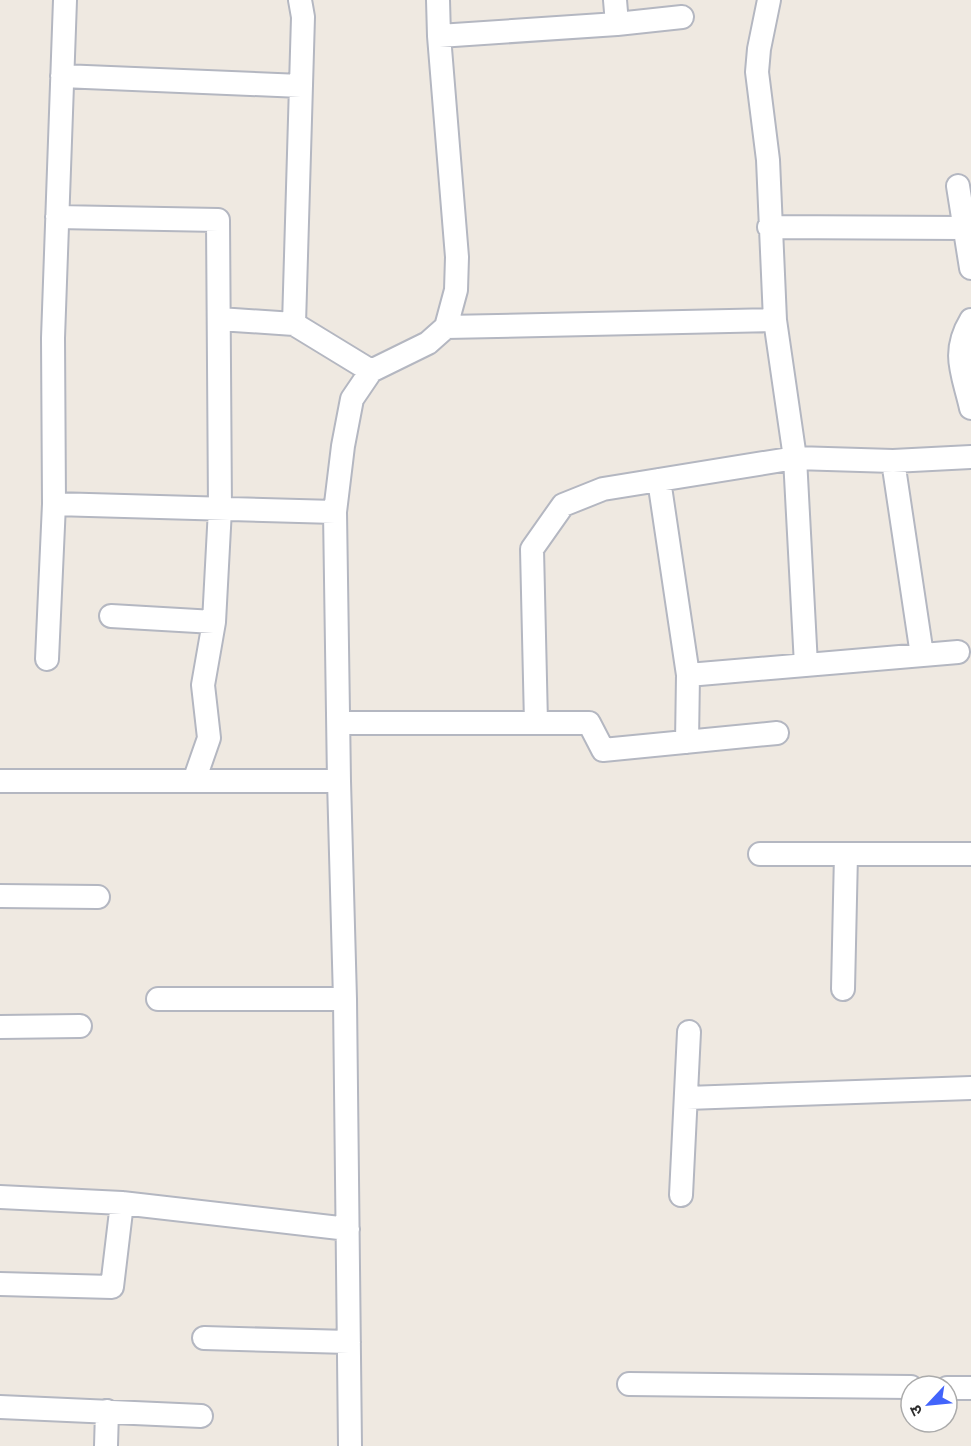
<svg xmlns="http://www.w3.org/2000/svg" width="971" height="1446" viewBox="0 0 971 1446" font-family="Barlow,'Noto Sans Devanagari',sans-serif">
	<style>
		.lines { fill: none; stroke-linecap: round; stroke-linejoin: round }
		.street-casing { stroke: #b4b7c1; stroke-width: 26 }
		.street { stroke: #fff; stroke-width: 22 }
	</style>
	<rect width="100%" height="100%" fill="#efe9e1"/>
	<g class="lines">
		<g class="street-casing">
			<path id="street" d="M615,0L617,24
				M769,0L759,49L757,72L768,160L775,320L795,458L806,665
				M439,36L617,24L682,17
				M62,76L301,86
				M958,186L971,268
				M57,217L218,220L220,509L214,622L111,616
				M769,227L963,228
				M219,319L294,324L371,371
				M971,320C951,353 963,373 971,408
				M294,324L303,17L300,0
				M446,327L775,320
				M893,461L922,655
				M659,480L688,675
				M54,504L335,512
				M47,659L54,504L53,338L65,0
				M339,723H589L603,750L777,733
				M536,723L532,549L563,505L603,489L795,458L893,461L971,457
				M687,742L688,675L958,652
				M0,781H339
				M194,781L209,738L203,685L214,622
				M760,854H971
				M0,896L98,897
				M843,989L846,854
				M158,999H345
				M0,1027L80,1026
				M687,1098L971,1088
				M681,1195L689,1032
				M0,1197L122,1203L348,1229
				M0,1284L112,1287L122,1203
				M204,1338L349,1342
				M629,1384L911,1387
				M947,1388H971
				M0,1407L201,1416
				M106,1446L107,1411
				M350,1446L345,999L339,781L335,512L343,446L352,399L371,371L428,343L446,327L456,290L457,257L439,36L438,0"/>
		</g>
		<use href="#street" class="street"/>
	</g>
	<g transform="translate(929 1404) rotate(244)"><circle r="28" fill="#ffffff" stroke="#ababab" stroke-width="1.5"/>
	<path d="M0-4.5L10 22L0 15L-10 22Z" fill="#4264fb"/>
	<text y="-9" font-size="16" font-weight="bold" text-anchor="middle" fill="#2e2e2e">उ</text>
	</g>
</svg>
